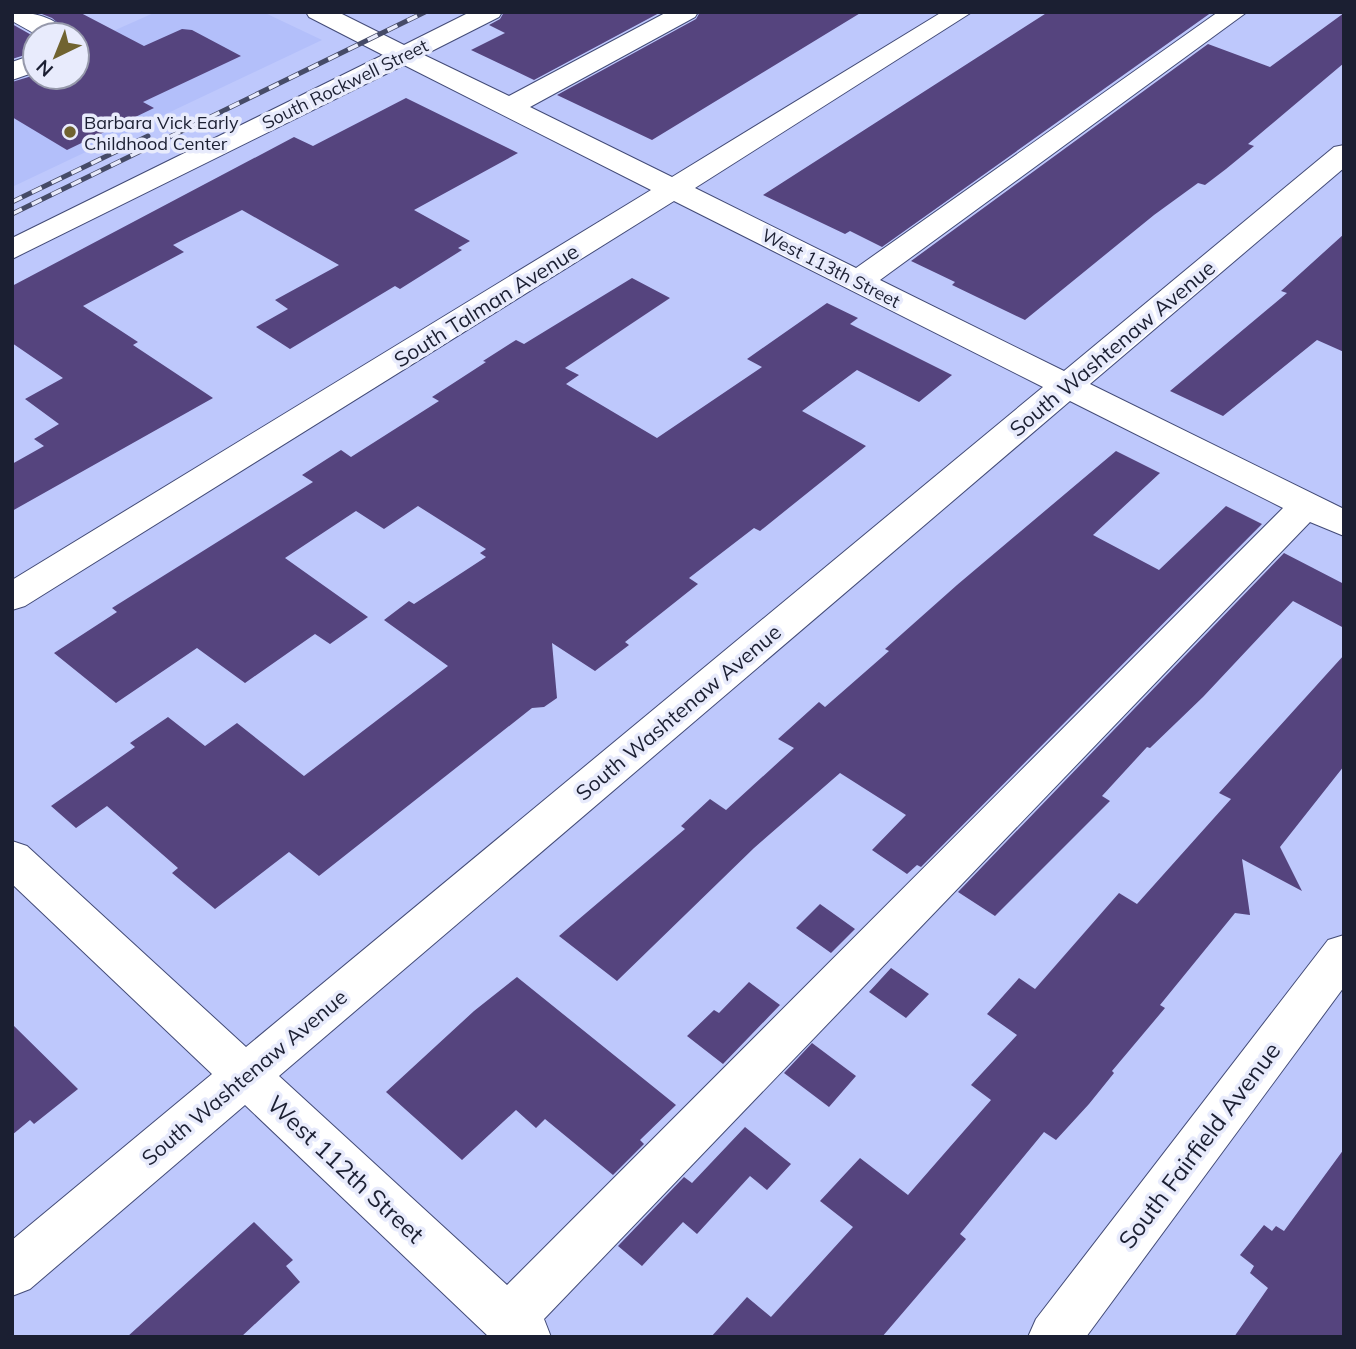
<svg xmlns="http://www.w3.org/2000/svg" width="1356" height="1349" viewBox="0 0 1356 1349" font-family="Mulish,sans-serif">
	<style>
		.built { fill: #b3bffa }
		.building { fill: #55447e }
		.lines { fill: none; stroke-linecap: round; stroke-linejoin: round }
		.minor-casing { stroke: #434b77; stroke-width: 2 }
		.minor { fill: #fff; fill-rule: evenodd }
		.rail-casing { stroke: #464b67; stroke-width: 5 }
		.rail { stroke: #e8ebfc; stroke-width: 3.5; stroke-dasharray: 11; stroke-linecap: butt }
		.poi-dot { fill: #706330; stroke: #e8ebfc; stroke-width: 2.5 }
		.labels { text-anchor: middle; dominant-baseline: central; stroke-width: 7; stroke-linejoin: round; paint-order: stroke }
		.far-street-label { font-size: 18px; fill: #1b1f32; stroke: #e8ebfc }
		.far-poi-label { font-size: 18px; fill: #1b1f32; stroke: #e8ebfc; text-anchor: start }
		.street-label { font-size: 21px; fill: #1b1f32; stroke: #e8ebfc }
		.near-street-label { font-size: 24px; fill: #1b1f32; stroke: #e8ebfc }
	</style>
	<rect width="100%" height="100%" fill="#bec8fc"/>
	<path class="built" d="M156,12H263L322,40L12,187V76L35,66V77H77V47Z"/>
	<path class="building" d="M37,12H79L144,46L182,29L192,30L241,56L143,102L154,108L67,150L12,117V82L35,75L77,77V35H72L52,18Z
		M504,12H661L534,80L471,50L505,33L489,25L500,19Z
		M700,12H862L652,140L557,95L696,19Z
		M1048,12H1212L882,247L850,231L845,234L763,195Z
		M1344,13V63L1248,144L1254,146L1226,169L1205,185L1198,183L1154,215L1025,320L952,285L955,282L911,261L1208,44L1270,67Z
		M12,24L35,37V52L12,59Z
		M406,98L518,153L414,210L470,241L458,248L462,250L400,289L395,286L290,349L256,327L288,309L275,300L339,265L242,210L173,245L184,252L83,306L138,342L133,345L213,398L12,511V464L44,446L34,439L59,424L25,399L63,378L12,343V286L294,137L313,146Z
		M1344,234V352L1317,340L1223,416L1170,391L1287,293L1281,291Z
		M632,278L670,298L565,368L579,375L566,384L657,438L762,367L747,359L827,303L858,318L850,324L952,375L919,402L857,370L802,411L866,446L760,531L754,528L689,578L698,584L625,642L629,645L595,671L552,643L557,698L544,707L532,708L319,876L289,852L215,909L172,873L178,868L107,806L76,828L51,806L135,747L130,743L168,717L205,746L237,723L304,776L448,666L384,620L409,601L414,604L486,557L480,553L486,549L418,506L384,529L356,511L285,558L368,617L330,644L315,634L245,683L197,648L116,703L54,653L117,612L112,608L313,482L302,475L341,450L351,457L439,401L432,397L486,362L483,361L516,340L524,344Z
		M1116,451L1160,473L1093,535L1159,570L1226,506L1262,524L921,867L917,865L907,874L872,850L906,815L840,773L754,848L617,981L559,936L685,829L681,826L710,799L726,810L794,748L778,739L819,702L825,707L889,651L885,649L957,585Z
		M1284,553L1344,584V628L1293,601L1203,697L1150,748L1147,747L1102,796L1110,801L995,916L958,892Z
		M1344,655V766L1280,847L1302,891L1242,859L1250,915L1235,913L1160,1005L1165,1008L1112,1071L1114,1073L1089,1104L1056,1140L1044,1132L960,1234L966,1239L882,1337H711L747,1297L771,1317L853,1227L820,1201L860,1158L908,1195L991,1100L971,1085L1017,1035L987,1014L1019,978L1035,989L1119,893L1137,904L1231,799L1219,793Z
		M820,904L855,929L831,953L796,928Z
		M891,968L929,994L906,1018L869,992Z
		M517,977L676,1105L640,1140L644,1144L613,1175L545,1119L536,1128L516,1110L462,1160L386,1092L474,1011Z
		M749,982L780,1005L723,1064L687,1036L714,1010L719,1013Z
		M12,1024L78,1089L34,1124L30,1120L12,1135Z
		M812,1043L856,1076L829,1107L784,1073Z
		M745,1127L791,1164L767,1190L750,1176L697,1234L683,1222L642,1266L618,1246L684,1177L692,1183Z
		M1344,1149V1337H1234L1268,1288L1250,1273L1254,1266L1240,1255L1264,1225L1272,1231L1276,1226L1284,1231Z
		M254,1222L293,1260L286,1266L300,1282L241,1337H127Z"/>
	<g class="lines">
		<g class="minor-casing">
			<path id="minor" d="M12,12C32,12 57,17 69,35H37L12,21Z
				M306,12H338L404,45L470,12H502L499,17L424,55L509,96L667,12H698L695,17L530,107L672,177L942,12H972L695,188L856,268L1218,12H1247L880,280L1064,371L1334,147L1344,145V168L1090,384L1344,509V536L1310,522L544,1319L551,1337H489L245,1105L30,1289L12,1296V1240L212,1074L12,884V841L27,846L246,1047L1043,387L674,201L25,606L12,610V580L651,190L404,65L12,259V238L383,55L309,17ZM1070,401L1283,508L507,1285L279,1076Z
				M35,54V72L12,80V62Z
				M1344,935V987L1086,1337H1028L1036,1319L1328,940Z"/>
		</g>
		<use href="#minor" class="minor"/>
		<g class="rail-casing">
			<path id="rail" d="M12,202L148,136
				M12,214L425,12"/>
		</g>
		<use href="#rail" class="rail"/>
	</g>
	<circle class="poi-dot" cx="70" cy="132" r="7"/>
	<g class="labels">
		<g class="far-street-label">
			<text transform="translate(345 84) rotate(-26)">South Rockwell Street</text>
			<text transform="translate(831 268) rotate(27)">West 113th Street</text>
		</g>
		<g class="far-poi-label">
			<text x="84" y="122">Barbara Vick Early<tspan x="84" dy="21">Childhood Center</tspan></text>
		</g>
		<g class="street-label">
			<text transform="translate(486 305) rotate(-32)">South Talman Avenue</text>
			<text transform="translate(1112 348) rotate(-40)">South Washtenaw Avenue</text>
			<text transform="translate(678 712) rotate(-40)">South Washtenaw Avenue</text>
			<text transform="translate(244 1077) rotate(-40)">South Washtenaw Avenue</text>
		</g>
		<g class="near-street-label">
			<text transform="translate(1199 1145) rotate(-53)">South Fairfield Avenue</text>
			<text transform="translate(346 1169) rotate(43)">West 112th Street</text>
		</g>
	</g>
	<rect width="1356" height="1349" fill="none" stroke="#1b1f32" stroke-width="28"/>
	<g transform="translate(56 56) rotate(223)"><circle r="33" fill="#e8ebfc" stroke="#9699ab" stroke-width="2"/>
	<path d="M0-5L12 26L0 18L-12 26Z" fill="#706330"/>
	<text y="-10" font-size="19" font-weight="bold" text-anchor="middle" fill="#1b1f32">N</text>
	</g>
</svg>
